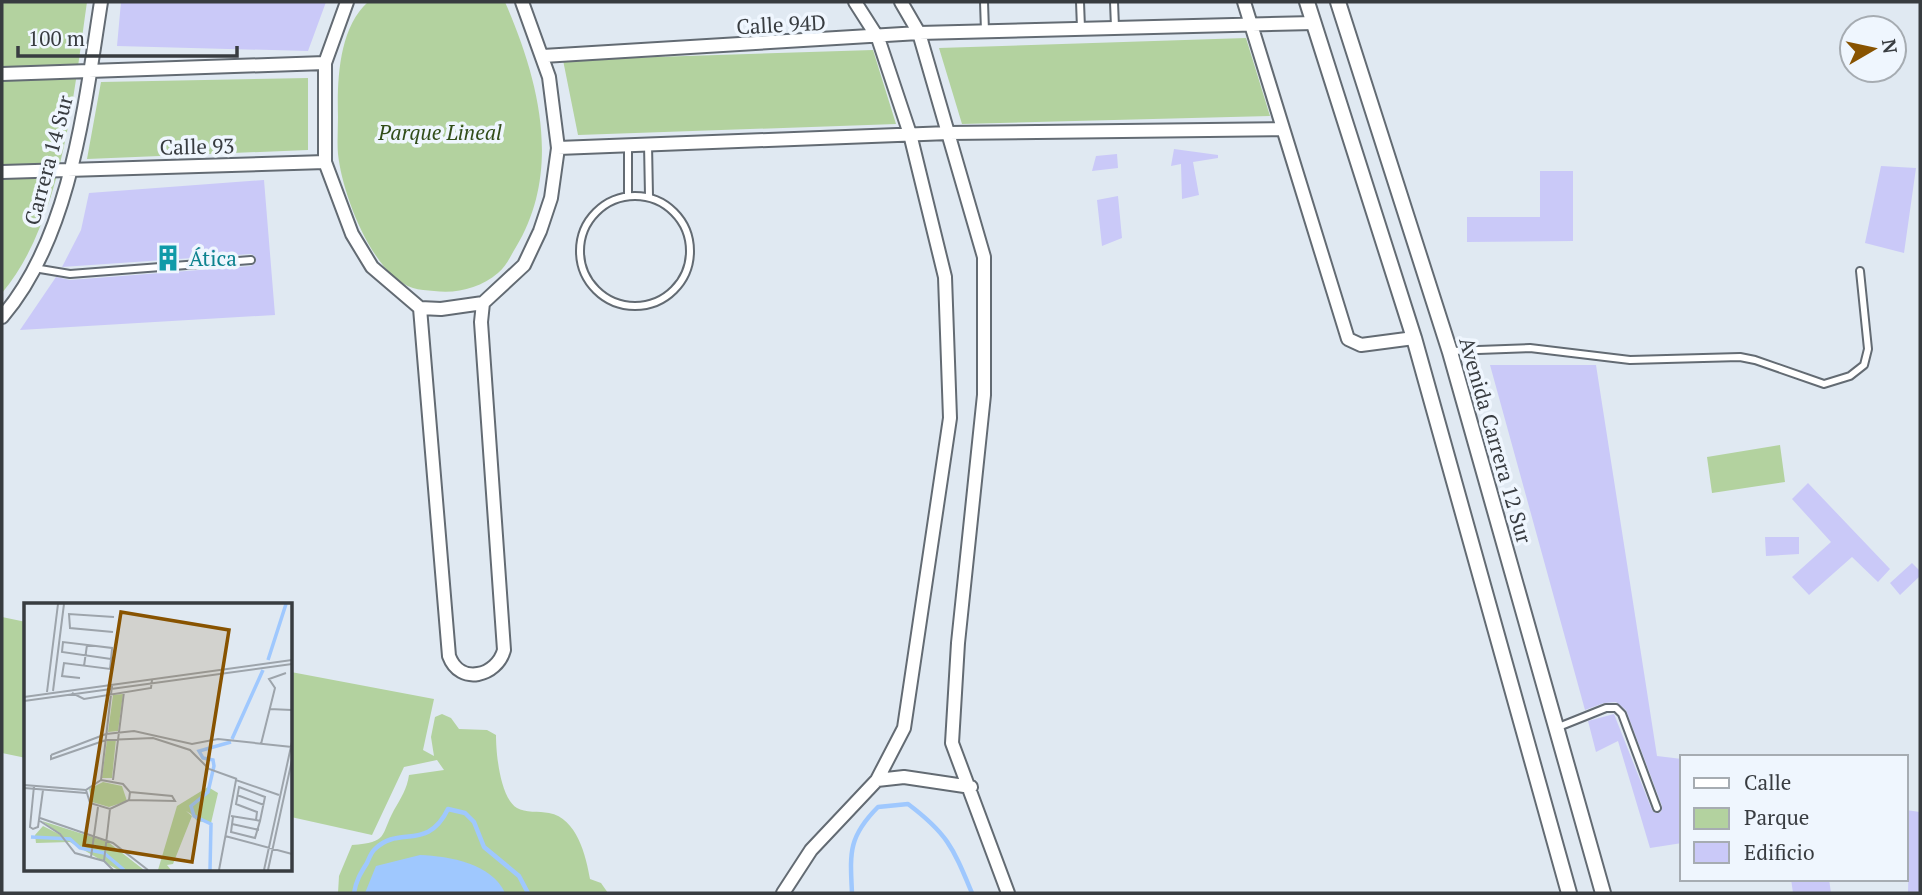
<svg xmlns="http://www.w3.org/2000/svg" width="1922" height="895" viewBox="0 0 1922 895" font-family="'PT Serif',serif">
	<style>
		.green { fill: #b3d29f }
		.water { fill: #9fc8fe }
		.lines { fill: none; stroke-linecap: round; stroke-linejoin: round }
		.stream { stroke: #9fc8fe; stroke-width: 4.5 }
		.building { fill: #cac9f8 }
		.service-casing { stroke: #636b73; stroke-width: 10 }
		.minor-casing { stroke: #636b73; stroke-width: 16 }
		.tertiary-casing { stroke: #636b73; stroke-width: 18 }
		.service { stroke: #fff; stroke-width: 6 }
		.minor { stroke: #fff; stroke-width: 12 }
		.tertiary { stroke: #fff; stroke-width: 14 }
		.labels { text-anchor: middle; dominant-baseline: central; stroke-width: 7; stroke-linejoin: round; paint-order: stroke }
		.street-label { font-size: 21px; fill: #383c40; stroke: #eff6fe }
		.park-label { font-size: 21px; font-style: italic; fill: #314d19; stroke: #eff6fe }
		.culture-label { font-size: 21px; fill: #0d838f; stroke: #eff6fe; text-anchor: start }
		.inset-river { fill: none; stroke: #9fc8fe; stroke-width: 3.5 }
		.inset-road { fill: none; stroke: #9da4ab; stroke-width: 2 }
		.view { fill: #885300; fill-opacity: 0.15; stroke: #885300; stroke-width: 3.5 }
		.inset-edge { fill: none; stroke: #383c40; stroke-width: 3.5 }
	</style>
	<rect width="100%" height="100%" fill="#e0e9f2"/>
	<path class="green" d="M2,2H87C74,92 62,222 2,293Z
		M368,2H505C538,78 563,169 516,247C511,255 506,267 498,273C480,288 457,294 434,291C427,290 419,290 413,288C372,275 342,193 338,154C337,142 338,129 338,117C337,79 339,28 368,2Z
		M1246,38L1270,116L962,124L939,48Z
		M873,50L896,124L578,135L563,60Z
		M308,78V150L87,159L101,82Z
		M1780,445L1785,482L1712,493L1707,457Z
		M2,617L26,622V758L2,753Z
		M291,672L434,699L423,750L434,756L431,737L435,717L442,714L451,718L459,729L487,730L496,735C496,753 500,798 517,808C525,813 539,811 549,813C577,818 586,856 590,879L601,883L608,893H338L339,876L352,845C389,842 380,836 394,810C401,798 407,789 409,775L444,770L437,760L404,767L372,835L291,817Z"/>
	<path class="water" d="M420,855C450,856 492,864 505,893H365L376,866Z"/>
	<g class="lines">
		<path class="stream" d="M354,893C356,881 360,874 367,863C369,859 371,852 375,849C399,825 427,852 448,809L465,813L474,822L484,847L519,876L528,893
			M852,893C850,853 848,837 878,807L908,804C948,834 953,848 972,893"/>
	</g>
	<path class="building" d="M121,2H326L308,51L117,46Z
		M1174,149L1218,155V158L1193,162L1199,195L1182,199L1181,164L1171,166Z
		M1117,154L1118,168L1092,171L1096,156Z
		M1881,166L1916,168L1904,253L1865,243Z
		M1540,171H1573V241L1467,242V217H1540Z
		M264,180L275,315L20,330L56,277L70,280L251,266L256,262L255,256L251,254L62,267L81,230L89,193Z
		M1118,196L1122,238L1102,246L1097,200Z
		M1490,365H1596L1657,756L1682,759V843L1650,848L1618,741L1596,752L1588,721L1614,714L1652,810L1655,813L1661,812L1662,806L1626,710L1616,702L1604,703L1585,710Z
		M1808,483L1890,569L1878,582L1852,557L1809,595L1792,577L1831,542L1792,499Z
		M1765,537H1799V554L1766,556Z
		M1912,563L1920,571V576L1900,595L1890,583Z
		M1906,810L1920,812V893H1908L1909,845H1906Z
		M1791,879H1829L1831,893H1793Z"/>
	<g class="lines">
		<g class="service-casing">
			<path id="service" d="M984,2L985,31
				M1080,2L1081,28
				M1114,2L1115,27
				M648,144L649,196
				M628,145V195
				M580 251a55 55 0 1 1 110 0a55 55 0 1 1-110 0Z
				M34,268L70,274L251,260
				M1451,351L1530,348L1630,360L1740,357L1755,360L1824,384L1850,376L1864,365L1868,349L1860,271
				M1556,728L1606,708H1616L1622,714L1657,808"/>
		</g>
		<g class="minor-casing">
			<path id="minor" d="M347,2L325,63V162L352,234L372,267L420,308L441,309L483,303L524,265L540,231L551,198L558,148L549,77L522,2
				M901,2L919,33L984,257V395L958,643L952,743L1008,893
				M1244,2L1348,339L1361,345L1414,338
				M543,56L919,33L1314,23
				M2,74L325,63
				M558,148L949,133L1283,129
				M2,172L325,162
				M420,308L449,656C460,686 497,676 504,650L481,322L483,303
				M2,317C71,237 85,103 101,2
				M877,780L904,777L971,787
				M783,893L811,850L877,780L904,728L950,418L945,277L910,134L878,38L855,2"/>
		</g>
		<g class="tertiary-casing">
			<path id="tertiary" d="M1307,2L1414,338L1569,893
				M1338,2L1450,352L1603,893"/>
		</g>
		<use href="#service" class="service"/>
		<use href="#minor" class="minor"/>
		<use href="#tertiary" class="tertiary"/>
	</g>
	<defs>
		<g id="building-bare" transform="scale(2.1)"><path d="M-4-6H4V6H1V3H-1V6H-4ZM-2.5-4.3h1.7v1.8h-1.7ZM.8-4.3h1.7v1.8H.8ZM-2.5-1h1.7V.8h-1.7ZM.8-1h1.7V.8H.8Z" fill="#0f9aa8" stroke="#eff6fe" stroke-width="2.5" paint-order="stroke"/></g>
	</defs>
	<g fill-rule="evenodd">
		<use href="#building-bare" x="168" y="258"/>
	</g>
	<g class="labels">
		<g class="street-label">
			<text transform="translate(781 24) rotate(-3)">Calle 94D</text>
			<text transform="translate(197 146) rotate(-1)">Calle 93</text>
			<text transform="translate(48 160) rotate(-75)">Carrera 14 Sur</text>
			<text transform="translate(1496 440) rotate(74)">Avenida Carrera 12 Sur</text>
		</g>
		<g class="park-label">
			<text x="440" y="132">Parque Lineal</text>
		</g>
		<g class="culture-label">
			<text x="189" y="258">Ática</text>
		</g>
	</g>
	<g transform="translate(24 603)">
		<rect width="268" height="268" fill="#e0e9f2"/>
		<path d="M99,91L94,128L84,129L89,92ZM92,136L88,175H78L83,137ZM79,179L98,183L103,198L85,204L68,199L65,186ZM184,184L194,190L187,220L173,218L167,211L162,208L168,213L149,261L143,262L147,267H134L153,203ZM18,218L84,239L120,267H94L46,239L12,240L11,232L19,223L39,233Z" fill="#b3d29f"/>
		<path class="inset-river" d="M244,57L262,1M208,136L239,67M7,234L46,236L56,245L80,250L100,267M186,267L187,221L170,213L167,203L184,189L190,163L189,157L179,155L175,148L207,139"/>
		<path class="inset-road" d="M89,29L46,25L45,11L90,14M60,63L63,42M56,75L38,73L40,60L86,66L88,46V45L39,39L38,49L87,56M29,88L40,1M23,89L34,1M48,90L60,96L127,85L128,77M0,94L268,57M0,98L268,61M245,106L268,107M237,141L251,85L245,76L262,70M27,152L82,131L110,128L168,141L194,136L268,144M27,152V156L82,137L129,135L166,147L185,166L213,176M77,177L99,181L106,189L105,197L86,206L66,200L62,187ZM77,177L88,83M89,177L100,89M0,182L62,187M10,183L6,224L9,226L14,224L19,187M215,184L241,194L236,218L232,217L233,209L212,201ZM0,185L62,190M213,192L240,202M105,197L151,198L148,193L106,189M207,213L232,217M209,214L207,229L231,235L236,218M16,215L89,240L124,267M16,218L36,231L51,250L80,258L89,267M208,221L235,227M201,233L268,251M67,254L74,204M80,258L86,206M195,267L212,177L255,192M240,267L268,139M244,267L268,157"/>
		<path class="view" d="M97,9L205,27L168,259L60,242Z"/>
		<rect width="268" height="268" class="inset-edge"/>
	</g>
	<rect width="1922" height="895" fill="none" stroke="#383c40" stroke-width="7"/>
	<rect x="1680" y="755" width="228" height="126" fill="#eff6fe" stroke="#a6acb2" stroke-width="2"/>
	<rect x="1694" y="778" width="35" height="10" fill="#ffffff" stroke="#a6acb2" stroke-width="2"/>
	<text x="1744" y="790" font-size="21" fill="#383c40">Calle</text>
	<rect x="1694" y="808" width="35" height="21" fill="#b3d29f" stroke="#a6acb2" stroke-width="2"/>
	<text x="1744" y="825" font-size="21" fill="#383c40">Parque</text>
	<rect x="1694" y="842" width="35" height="21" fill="#cac9f8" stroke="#a6acb2" stroke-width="2"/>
	<text x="1744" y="860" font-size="21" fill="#383c40">Edificio</text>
	<g transform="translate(1873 49) rotate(81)"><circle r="33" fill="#eff6fe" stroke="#a6acb2" stroke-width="2"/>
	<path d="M0-5L12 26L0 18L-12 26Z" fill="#885300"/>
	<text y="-10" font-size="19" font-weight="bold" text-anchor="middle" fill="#383c40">N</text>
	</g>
	<path d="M18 46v10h219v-10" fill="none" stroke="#383c40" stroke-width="3.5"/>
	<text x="28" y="46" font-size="21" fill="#383c40" stroke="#eff6fe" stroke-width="5" paint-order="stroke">100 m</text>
</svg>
